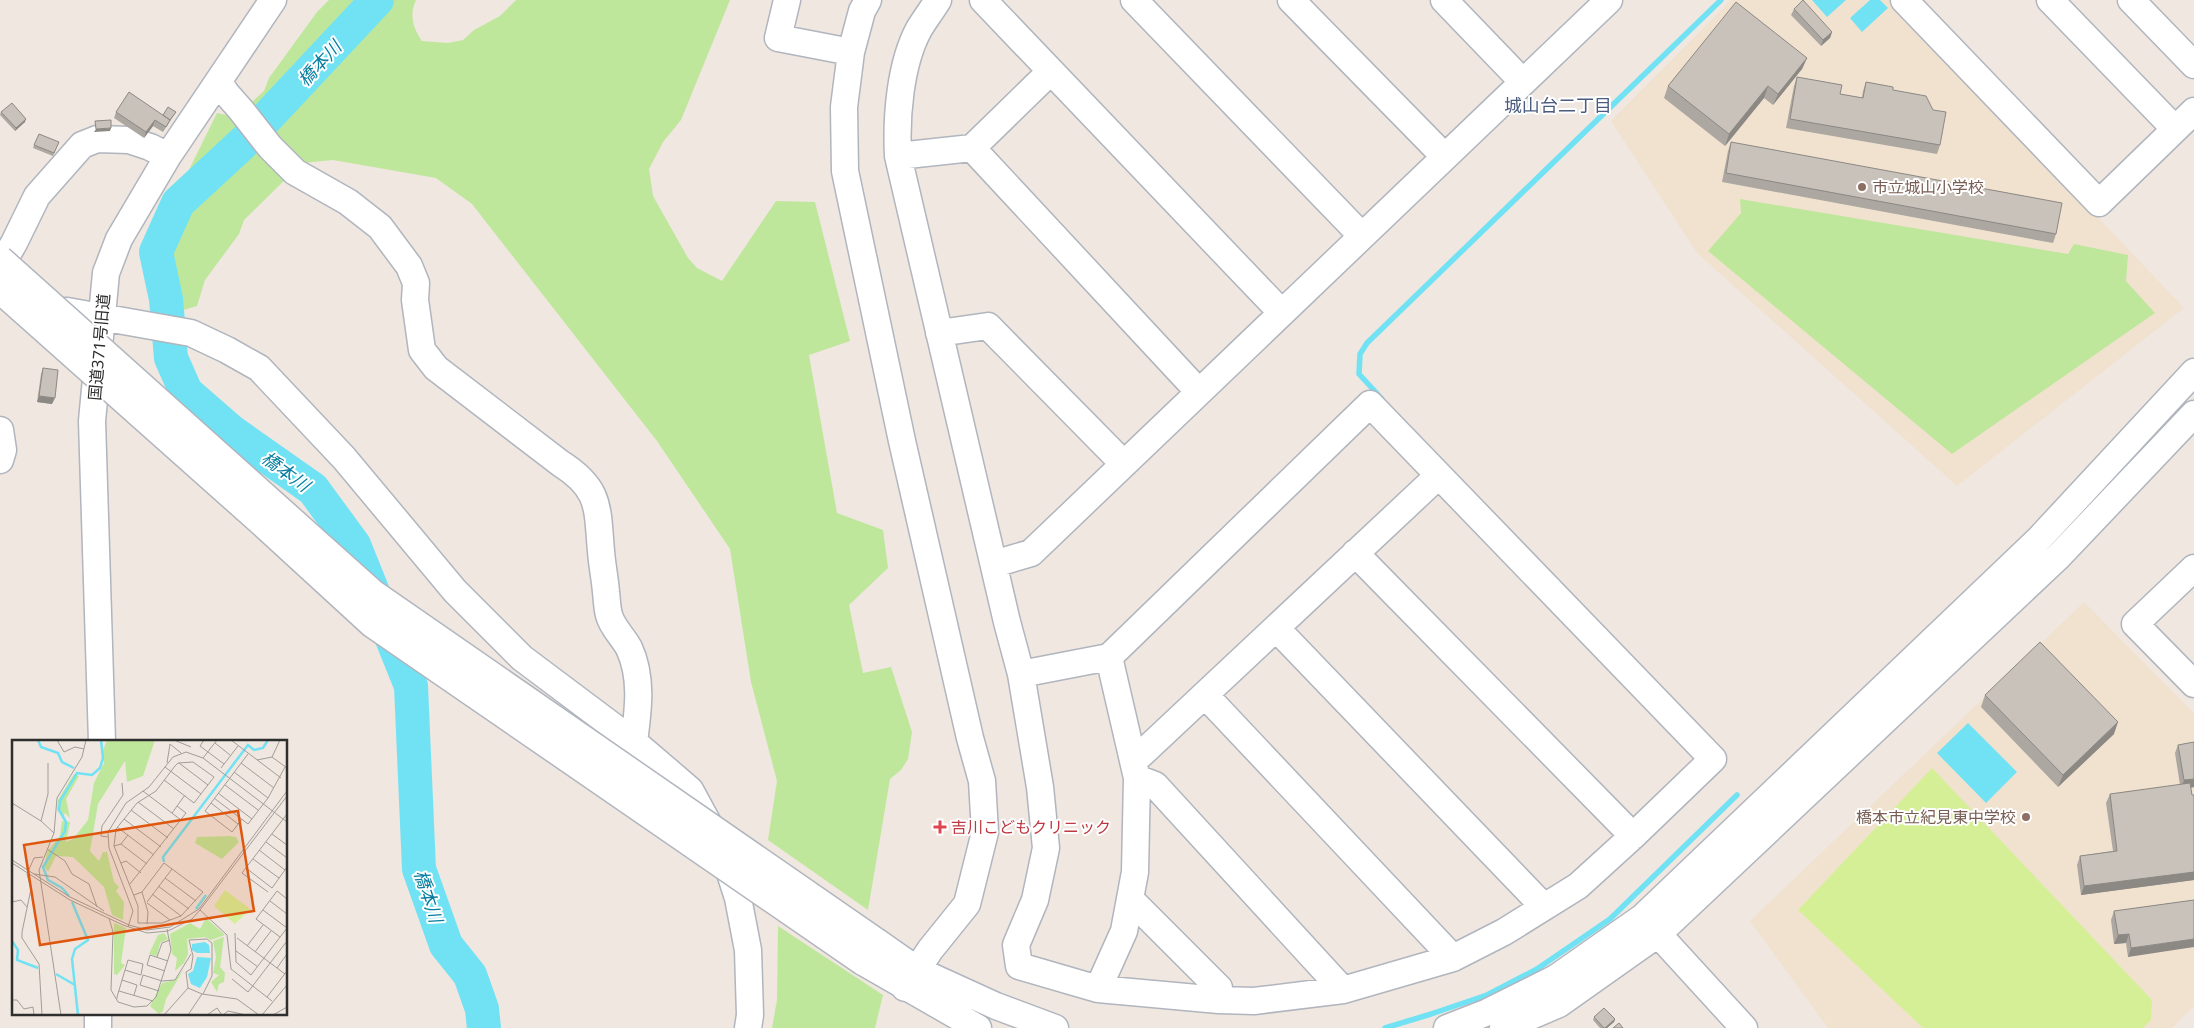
<svg xmlns="http://www.w3.org/2000/svg" width="2194" height="1028" viewBox="0 0 2194 1028" font-family="'Noto Sans','Noto Sans JP',sans-serif">
	<style>
		.education { fill: #f1e2d0 }
		.green { fill: #bfe79b }
		.pitch { fill: #d5ef97 }
		.water { fill: #71e2f4 }
		.lines { fill: none; stroke-linecap: round; stroke-linejoin: round }
		.stream { stroke: #71e2f4; stroke-width: 5.5 }
		.river { stroke: #71e2f4; stroke-width: 34 }
		.minor-casing { stroke: #b0b5be; stroke-width: 29 }
		.minor { stroke: #fff; stroke-width: 26 }
		.minor-bridge-casing { stroke: #b0b5be; stroke-width: 29; stroke-linecap: butt }
		.minor-bridge { stroke: #fff; stroke-width: 26 }
		.wall { fill: #aca7a1 }
		.shaded-wall { fill: #8c8883 }
		.building { fill: #c8c2bb; stroke: #8c8883 }
		.education-dot { fill: #8d6e63; stroke: #fff; stroke-width: 2 }
		.health-dot { fill: #e0444e; stroke: #fff; stroke-width: 2 }
		.labels { text-anchor: middle; dominant-baseline: central; stroke-width: 4; stroke-linejoin: round; paint-order: stroke }
		.education-label { font-size: 16px; fill: #785e54; stroke: #fff; text-anchor: start }
		.street-label { font-size: 16px; fill: #2e2e2e; stroke: #fff }
		.health-label { font-size: 16px; fill: #be3a42; stroke: #fff; text-anchor: start }
		.water-label { font-size: 18px; font-style: italic; fill: #087fa0; stroke: #fff }
		.neighbourhood-label { font-size: 18px; fill: #4b5c81; stroke: #fff }
		.inset-river { fill: none; stroke: #71e2f4; stroke-width: 2.5 }
		.inset-road { fill: none; stroke: #a29d99; stroke-width: 1 }
		.view { fill: #df570e; fill-opacity: 0.15; stroke: #df570e; stroke-width: 2.5 }
		.inset-edge { fill: none; stroke: #2e2e2e; stroke-width: 2.5 }
	</style>
	<rect width="100%" height="100%" fill="#efe7e0"/>
	<path class="education" d="M1731,0H1892L2184,308L1957,486L1697,253L1611,121Z
		M2084,602L2194,713V1006L2172,1028H1828L1750,921Z"/>
	<path class="green" d="M329,0H416C409,15 413,28 422,41L448,43L463,40L474,30L500,16L516,0H730L681,120L663,142L649,169L653,196L688,258L697,268L722,281L776,201L815,202L850,341L809,355L837,513L883,530L888,568L849,605L863,673L891,667L912,732L908,759L901,770L890,779L868,910L768,840L777,781L751,682L730,549L657,441L472,204L436,178L333,160L302,163L244,220L239,234L205,280L197,306L183,310L169,249L190,209L182,184L217,113L235,117L264,91L269,78L317,12Z
		M1740,199L2068,254L2074,244L2128,255L2126,281L2155,313L1952,454L1708,251L1741,213Z
		M778,926L883,995L875,1028H772L777,1000Z"/>
	<path class="pitch" d="M1932,768L2152,1000L2151,1020L2143,1028H1923L1798,910Z"/>
	<path class="water" d="M1812,0H1846L1827,17Z
		M1870,0H1880L1888,8L1862,32L1850,18Z
		M1968,723L2017,772L1986,803L1937,753Z"/>
	<g class="lines">
		<path class="stream" d="M1382,399L1359,374L1360,354L1367,343L1721,0
			M1385,1028L1431,1014L1487,995L1537,969L1610,919L1737,795"/>
		<path class="river" d="M377,0L244,142L178,203L156,252L166,299L171,358L186,392L232,432L313,489L354,545L411,686L419,869L446,945L470,975L482,1009L484,1028"/>
		<g class="minor-casing">
			<path id="minor" d="M787,0L778,38L851,52
				M868,0L862,11L851,52L844,107L845,171L902,441L970,738L982,781L985,832L967,904L930,950L905,988
				M938,0C932,10 925,19 919,29C900,64 896,117 898,156L1007,622L1021,674L1040,787L1046,848L1035,900L1016,945L1019,966L1098,989L1219,1000L1254,1001L1343,990L1453,958L1504,932L1578,886L1633,836L1713,759L1370,404L1109,657L1021,674
				M983,0L1282,313
				M1134,0L1362,236
				M1291,0L1445,157
				M1444,0L1523,82
				M1904,0L2099,203L2194,111
				M2050,0L2175,129
				M2131,0L2194,65
				M219,82L226,93L241,110L270,147L295,172L348,202L380,227L409,266L416,283L415,300L422,350L436,368L560,463C601,489 597,507 601,551C602,565 605,579 606,592C607,600 607,608 609,615C612,627 623,637 629,648C643,678 638,711 634,742
				M972,148L1199,392
				M898,156L972,148L1051,71
				M0,267L14,243L37,196L82,145L97,139L129,140L150,147L168,156
				M43,312L67,311L191,333L227,350L259,368L344,458L455,591L522,658L634,742L690,790L723,851L738,898L748,950L750,1015L748,1028
				M939,333L988,326L1124,464
				M0,430L3,450L0,460
				M1355,553L1633,836
				M994,564L1031,553L1609,0
				M2194,568L2135,624L2194,684
				M1276,628L1544,907
				M1205,695L1453,958
				M102,742L92,421L106,273L119,239L168,156L273,0
				M1134,761L1438,476
				M1137,778L1155,785L1343,990
				M1130,899L1219,988V1000
				M1647,922L1744,1028
				M877,942L917,970L996,1006L1055,1028
				M863,962L978,1028
				M1098,989L1124,931L1135,872L1137,778L1109,657
				M98,1028V1014
				M1447,1028L1488,1012L1556,978L1643,917L2038,540L2194,372
				M1503,1028L1559,1004L1658,934L2058,557L2194,414"/>
		</g>
		<use href="#minor" class="minor"/>
		<g class="minor-bridge-casing">
			<path id="minor-bridge" d="M0,259L373,593L877,942
				M0,290L263,524L372,624L863,962"/>
		</g>
		<use href="#minor-bridge" class="minor-bridge"/>
	</g>
	<path class="wall" d="M1794,9L1832,32L1830,38L1821,46L1791,15Z
		M1807,58L1802,69L1773,105L1764,98L1725,146L1664,98L1668,86Z
		M1797,77L1840,94L1862,98L1863,91L1866,82L1893,90L1940,145L1937,154L1786,128L1794,86Z
		M1,112L25,122L15,131L0,115Z
		M116,112L163,115L176,112L163,132L153,126L144,138L114,118Z
		M59,142L53,156L33,148L34,145Z
		M1731,142L2056,234L2053,243L1722,182L1728,151Z
		M43,368L52,404L37,402L41,374Z
		M1985,695L2114,734L2058,787L1981,707Z
		M2194,742V787L2191,788L2192,795H2194V880L2081,895L2077,865L2080,856L2113,851L2106,803L2110,794L2180,785L2175,753L2178,745Z
		M2194,900L2128,957L2126,943L2114,944L2111,920L2114,911Z
		M1594,1017L1615,1019L1614,1022L1607,1028H1600L1593,1020Z"/>
	<path class="shaded-wall" d="M1832,32L1830,38L1821,46L1823,40Z
		M1807,58L1802,69L1773,105L1778,94Z
		M1768,86L1764,98L1725,146L1729,134Z
		M26,119L25,122L15,131L16,128Z
		M155,120L153,126L144,138L146,132Z
		M111,128L110,131L94,132L96,129Z
		M39,396L55,398L52,404L37,402Z
		M2118,722L2114,734L2058,787L2063,775Z
		M2194,779V787L2181,789L2184,780Z
		M2194,872V880L2081,895L2084,886Z
		M2129,934L2126,943L2114,944L2118,935Z
		M2194,939V947L2128,957L2131,948Z
		M1615,1019L1614,1022L1607,1028H1605Z"/>
	<path class="building" d="M1803,0L1832,32L1823,40L1794,9Z
		M1736,2L1807,58L1778,94L1768,86L1729,134L1668,86Z
		M1797,77L1842,85L1840,94L1863,98L1866,82L1893,87V90L1926,96L1933,110L1946,112L1940,145L1790,119Z
		M129,92L170,120L166,127L155,120L146,132L116,112Z
		M12,103L26,119L16,128L1,112Z
		M168,107L176,112L170,120L163,115Z
		M111,120V128L96,129L95,121Z
		M39,134L59,142L54,153L34,145Z
		M1731,142L2062,203L2056,234L1726,173Z
		M43,368L58,370L55,398L39,396Z
		M2040,642L2118,722L2063,775L1985,695Z
		M2194,742V779L2184,780L2178,745Z
		M2190,783L2192,795H2194V872L2084,886L2080,856L2117,851L2110,794Z
		M2194,900V939L2131,948L2129,934L2118,935L2114,911Z
		M1604,1008L1615,1019L1605,1028H1604L1594,1017Z
		M1619,1023L1623,1028H1613Z"/>
	<g class="education-dot">
		<circle cx="1862" cy="187" r="5"/>
		<circle cx="2026" cy="817" r="5"/>
	</g>
	<path class="health-dot" d="M937.5 819.5h5v5h5v5h-5v5h-5v-5h-5v-5h5z"/>
	<g class="labels">
		<g class="education-label">
			<text x="1872" y="187">市立城山小学校</text>
			<text x="2016" y="817" text-anchor="end">橋本市立紀見東中学校</text>
		</g>
		<g class="street-label">
			<text transform="translate(99 347) rotate(-85)">国道371号旧道</text>
		</g>
		<g class="health-label">
			<text x="951" y="827">吉川こどもクリニック</text>
		</g>
		<g class="water-label">
			<text transform="translate(319 63) rotate(-47)">橋本川</text>
			<text transform="translate(286 471) rotate(36)">橋本川</text>
			<text transform="translate(429 896) rotate(72)">橋本川</text>
		</g>
		<g class="neighbourhood-label">
			<text x="1558" y="105">城山台二丁目</text>
		</g>
	</g>
	<g transform="translate(12 740)">
		<rect width="275" height="275" fill="#efe7e0"/>
		<path d="M95,0H143L131,36L115,42L113,21L86,64L78,111L87,121L91,112H95L102,142L107,147L104,151L112,162L111,180L100,175L92,147L61,117L44,116L36,132L32,126L35,112L48,96L50,81L58,82L54,102L61,99L76,80L82,43L92,23L90,13ZM62,34L67,36L54,59L58,78L53,73L51,77L45,70L46,60ZM218,96L224,97L227,102L210,119L183,103L185,97ZM194,178L213,195L199,200L193,197L175,199L176,214L172,223L163,231L165,218L160,214L158,194L178,183L188,189ZM102,183L114,188L109,223L113,225L105,235L102,234ZM152,193L156,199L148,203L145,216L137,214L146,195ZM212,197L208,227L213,233L212,242L207,244L205,252L199,242L207,235L201,233L204,217L201,201ZM172,229L154,259L151,271L147,274L138,266L150,243L163,240Z" fill="#bfe79b"/>
		<path d="M213,150L238,169L223,184L202,166Z" fill="#d5ef97"/>
		<path d="M193,202L197,205L198,213H185L180,210V204ZM185,217L199,218L195,237L188,248L179,244L176,234L181,231Z" fill="#71e2f4"/>
		<path class="inset-river" d="M26,0L29,7L46,13L50,22L62,28M152,122L151,117L236,5L242,10L251,8L256,0M57,156L50,148L36,140L31,127L53,91L54,82L47,70L48,61L65,33L80,35L88,28L91,18L89,0M60,162L76,200L63,209L60,219L66,275M184,169L194,155M0,201L6,210L5,220L26,228M44,234L63,245"/>
		<path class="inset-road" d="M45,0L52,12L63,7L72,9M162,0L179,7M192,0L188,6L212,24M219,0L269,38M203,3L218,15M260,17L268,0M191,18L205,0M245,20L260,17L275,28M36,23V54L29,81L42,93M155,23L158,4L169,13M167,23L196,45M229,23L262,48M153,27L189,54M209,28L226,6M222,32L256,58M213,45L246,70M131,51L169,80M206,53L240,79M202,58L236,84L256,58L273,27M126,62L162,89M0,63L29,81M199,63L226,84M119,70L156,98M160,73L173,55M112,79L149,107M230,79L220,92L193,71L236,14M105,87L142,115M260,94L275,105M96,97L89,96L90,86L111,55L110,43M254,102L275,118M109,104L135,124M102,106L109,104L116,95M35,109L53,121L60,134L77,144L85,167M247,110L273,130M241,119L267,138M0,120L58,157L117,185L135,190L158,187L187,169L275,51M0,123L58,160L111,185L135,193L156,191L180,179L188,170L275,56M109,123L114,121L129,133M234,128L260,148L275,127M22,134L43,137L92,171M153,138L184,161M118,144L174,73L165,66M146,146L177,169M130,152L136,172L135,184M256,152L230,133L275,74M140,154L169,176M122,155L130,152L152,123L191,152L169,176L150,183H126V166L102,106L104,89L125,63L144,51L163,26L166,23L181,22L202,37L182,63L152,40M258,161L275,174M0,162L9,160L15,167M135,162L160,129M135,163L158,180M188,170L215,195L219,229L260,261M97,178L101,192L99,250L106,262L122,267L135,266L144,257L159,210L155,189M116,187L121,171L97,108L96,92L114,63L137,47L161,17L174,12L191,18L275,82M223,193L224,222L239,235L275,188L251,170M268,197L244,179L265,151L275,159M225,198L273,234M235,206L251,185M224,211L246,227M243,212L259,191M145,217L150,203L158,200M265,228L275,214M153,231L135,225L138,215L156,221M220,239L236,252L275,201M110,240L125,245L122,255M176,248L190,254L225,259L247,275M107,251L141,261M147,251L128,245L131,235L150,241L163,240L179,214M255,257L275,231M105,259V257L116,220L131,224L129,235L113,230M0,260H5L12,269L21,267L22,275M30,275L27,224L10,198V192L19,149L15,134L22,118L31,117M49,275L27,130L42,93L45,58L70,17L74,0M152,275L176,248L174,232L179,229L181,216L177,200L195,199L200,203V236L191,254M176,275L190,254M195,275L205,268L210,275M211,275L216,271L234,275M250,275L275,245M261,275L275,267"/>
		<path class="view" d="M226,71L242,171L28,205L12,105Z"/>
		<rect width="275" height="275" class="inset-edge"/>
	</g>
</svg>
